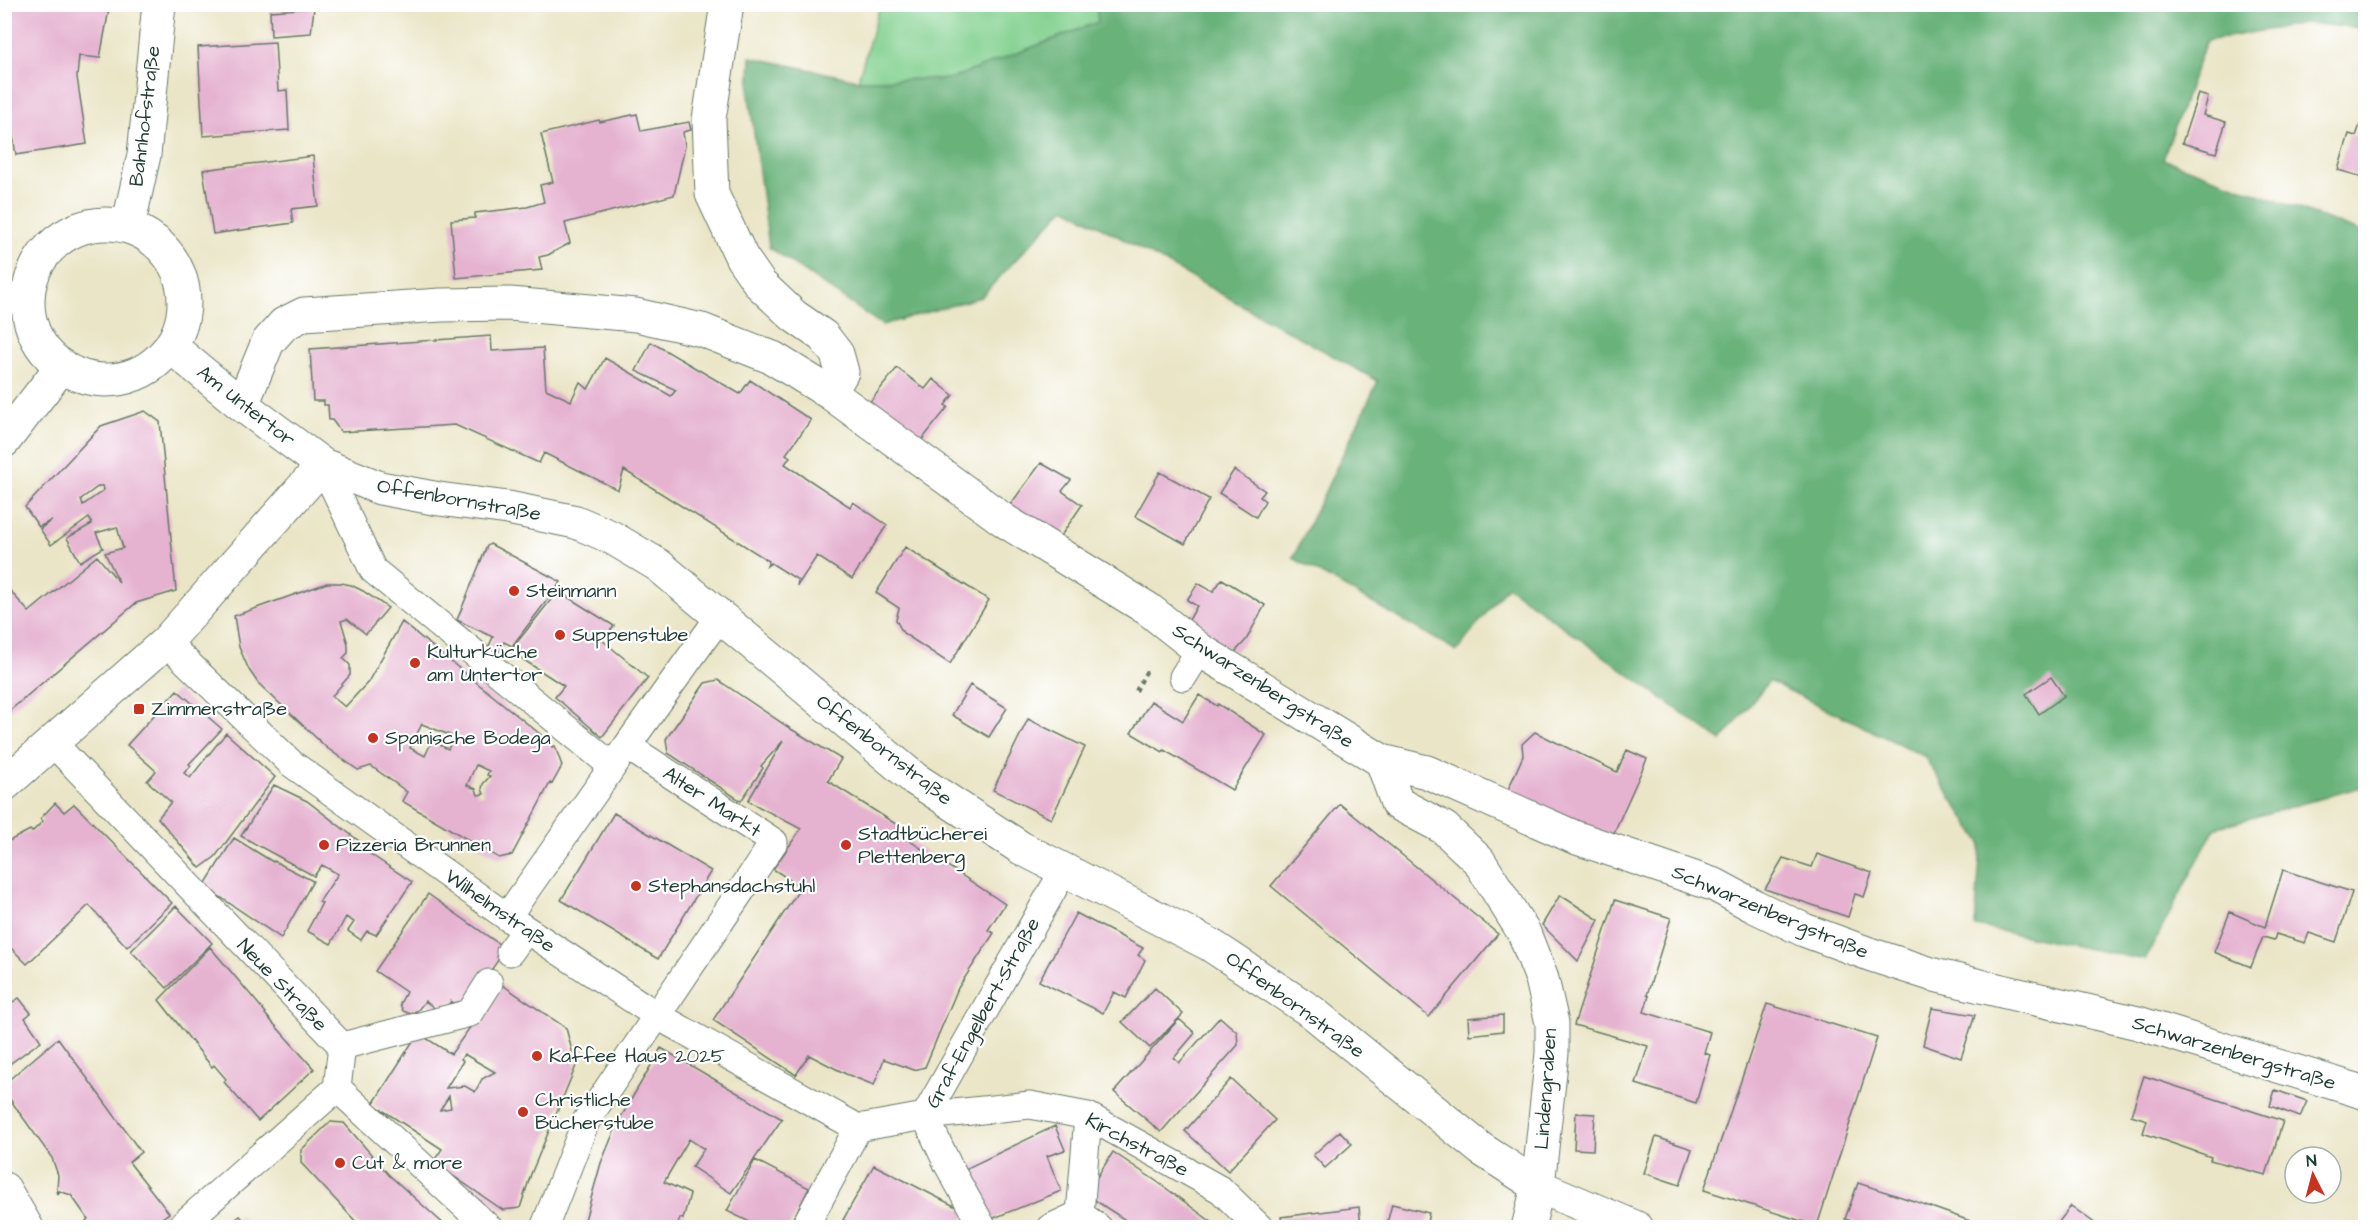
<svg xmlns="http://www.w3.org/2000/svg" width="2370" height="1232" viewBox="0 0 2370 1232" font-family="'Architects Daughter',sans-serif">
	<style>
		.green { fill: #82d08f; stroke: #508662; stroke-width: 1.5 }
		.forest { fill: #69b27a; stroke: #447857; stroke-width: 1.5 }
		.building { fill: #e5b2d0; fill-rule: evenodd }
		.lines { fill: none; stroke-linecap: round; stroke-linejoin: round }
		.service-casing { stroke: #667867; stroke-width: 20 }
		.pedestrian-casing { stroke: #667867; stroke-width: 29 }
		.minor-casing { stroke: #667867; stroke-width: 35 }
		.path { stroke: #667867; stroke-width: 4; stroke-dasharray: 4.5 4.5; stroke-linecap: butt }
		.service { stroke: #fff; stroke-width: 18 }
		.pedestrian { stroke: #fff; stroke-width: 27 }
		.minor { stroke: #fff; stroke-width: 33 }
		.poi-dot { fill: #c8321e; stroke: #fff; stroke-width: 2 }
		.labels { text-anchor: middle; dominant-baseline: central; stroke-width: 4.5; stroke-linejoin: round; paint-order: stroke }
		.street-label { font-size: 20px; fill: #1f3d34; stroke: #fff }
		.poi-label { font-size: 20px; fill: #1f3d34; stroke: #fff; text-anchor: start }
	</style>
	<rect width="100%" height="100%" fill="#fff"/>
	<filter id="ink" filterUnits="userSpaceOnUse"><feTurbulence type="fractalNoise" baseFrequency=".0167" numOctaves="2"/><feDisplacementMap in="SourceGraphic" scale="12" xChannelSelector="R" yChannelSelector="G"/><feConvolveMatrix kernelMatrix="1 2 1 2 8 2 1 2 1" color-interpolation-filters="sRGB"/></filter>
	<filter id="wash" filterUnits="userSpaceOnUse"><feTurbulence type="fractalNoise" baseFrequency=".008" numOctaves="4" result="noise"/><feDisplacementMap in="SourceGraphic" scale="24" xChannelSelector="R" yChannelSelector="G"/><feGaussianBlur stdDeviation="1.35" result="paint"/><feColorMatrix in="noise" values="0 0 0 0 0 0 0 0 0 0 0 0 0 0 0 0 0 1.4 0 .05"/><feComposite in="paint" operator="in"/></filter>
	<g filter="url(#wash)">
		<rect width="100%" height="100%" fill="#eae5c6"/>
		<path class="green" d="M880,5H1096L1098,22L950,79L858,80Z"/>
		<path class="forest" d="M1096,4L2365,5V29L2304,23L2206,41L2163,159L2365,233V786L2215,828L2145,960L1975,926L1981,843L1924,756L1769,681L1721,741L1507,586L1457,651L1293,558L1378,381L1065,207L981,297L882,325L769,247L749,95L751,57L858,80L950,79L1098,22Z"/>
		<g id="blocks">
			<path class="building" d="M12,4H110L100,58L79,56L77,77L87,144L16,155L4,79Z
				M314,8L311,33L271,36L270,11Z
				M275,42L278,91L287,90L289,130L203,136L198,47Z
				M2198,94L2208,97L2203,115L2226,122L2216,153L2182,143Z
				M637,114L641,131L689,122L691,130L683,132L685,146L674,195L565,223L570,243L548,255L539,257L542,270L456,278L451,220L475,218V213L527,207L544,202L540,185L553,182L541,134L599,120L600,122Z
				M2360,125L2366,126V178L2338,170L2349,134L2356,136Z
				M313,156L318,206L291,209L293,223L213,234L203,170Z
				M491,336L492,351L543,348L546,389L571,401L580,382L588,389L605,358L671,396L676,390L636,371L651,342L740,394L750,380L811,420L786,454L790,457L785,464L850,507L853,502L887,525L852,579L817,556L797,586L798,580L771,563L767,566L769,561L624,470L618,490L544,453L539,463L455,425L341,432L332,420H329L328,405H324V401H313L310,349Z
				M897,368L925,389L933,379L953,395L945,405L948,407L920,442L869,403Z
				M145,411L160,422L176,591L136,603L8,712L4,709V636L11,631L4,623V584L29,612L97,556L119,582L105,553L123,548L117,527L96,533L103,548L80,562L67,538L92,524L89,518L51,545L40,529L52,520L39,527L25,507L101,426ZM99,486H103L104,490L83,505L81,499Z
				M1041,463L1071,480L1062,491L1082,505L1056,543L1007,509Z
				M1234,470L1265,491L1260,497L1265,501L1256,517L1219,493Z
				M1160,472L1209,499L1185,544L1135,516Z
				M490,544L561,582L512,646L504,642L499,651L489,646L493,637L457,620L487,546Z
				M905,547L989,600L950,664L903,633L896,620L899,608L876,593Z
				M1222,579L1265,605L1246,640L1235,652L1186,625L1197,606L1187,600L1198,583L1213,592Z
				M327,583H341L351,585L363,591L388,608L366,634L347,619L341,621L348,644V653L343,658L350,665V675L332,696L345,707L368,682L402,622L551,743L552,747L555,746L562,766L552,784L550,783L512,855L499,858L402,801L407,792L371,766L358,770L327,748L258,683L249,670L239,647L234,616ZM422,724L454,737L448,749L432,741L425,756L410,748ZM476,765L489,771L487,775L490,776L483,784L482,789L484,794L478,795L476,789L467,785Z
				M558,591L614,626L602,640L648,678L602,737L555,697L564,686L510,651Z
				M2051,677L2064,696L2039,714L2026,694Z
				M718,680L791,729L841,759L828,781L902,828L898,833L1005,904L988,930L994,933L958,988L925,1067L914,1070L884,1059L874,1085L846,1074L809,1055L796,1075L713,1020L801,887L773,869L801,829L748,801L783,741L761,766L763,768L741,801L668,753L666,739L705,683Z
				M970,685L1007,708L989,737L952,715Z
				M177,690L222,729L189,764L191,766L184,773L190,778L226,733L275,777L215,857L200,868L158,818L171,802L147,781L156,771L127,745Z
				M1199,695L1217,706L1218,704L1266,735L1232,790L1164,750L1163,752L1131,733L1151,701L1183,721Z
				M1028,719L1085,747L1051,819L993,790Z
				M1535,732L1617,772L1627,750L1647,759L1611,839L1507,792L1523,756L1522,744Z
				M274,785L307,801L359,841L358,846L412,882L376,935L367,931L361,940L348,931L354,922L346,917L331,944L307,931L322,903L319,902L338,874L322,865L314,876L241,836Z
				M55,803L64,812L74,804L172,903L127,947L89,905L27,964L4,941V849L9,841L30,830L32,832L43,821L40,819Z
				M1340,804L1498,934L1429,1017L1271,886Z
				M614,813L711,871L658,959L561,900Z
				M234,838L273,862L274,861L313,881L281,938L204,886Z
				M1817,854L1872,873L1864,897L1855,894L1848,917L1765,889L1783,858L1812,867Z
				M2283,870L2352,892L2336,942L2309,933L2305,943L2276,934L2274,940L2263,937L2251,967L2214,952L2230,912L2265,927Z
				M428,894L506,949L463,1010L451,1001L442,1014L425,1001L418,1010L411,1014L403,1011L400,1004L406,992L375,971Z
				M1560,895L1599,920L1578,961L1542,925Z
				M1615,900L1671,918L1647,995L1649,996L1644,1012L1710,1032L1704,1053L1710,1055L1696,1103L1636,1084L1648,1046L1574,1025Z
				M176,906L212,943L167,988L131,951Z
				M1076,913L1143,948L1138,955L1145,960L1126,998L1114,992L1103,1013L1039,981Z
				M210,947L266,1013L265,1014L314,1069L258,1121L224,1082L226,1079L214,1065L212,1067L159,1000Z
				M501,984L566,1028L576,1066L531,1174L520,1208L503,1210L433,1162L442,1149L373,1104L418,1033L451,1054ZM464,1054L495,1072L482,1079L475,1092L465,1086L446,1088L463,1061L461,1059ZM449,1096L451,1108L440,1110Z
				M1155,988L1183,1014L1150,1048L1122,1022Z
				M4,991L13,1002L19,998L31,1013L25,1018L41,1041L4,1068Z
				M1767,1004L1877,1038L1817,1226L1704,1190Z
				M1932,1008L1975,1015L1961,1058L1923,1045Z
				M1503,1015V1031L1469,1035L1468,1018Z
				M1220,1017L1237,1032L1238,1045L1161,1132L1114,1092L1179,1019L1195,1033L1174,1058L1179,1063Z
				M58,1038L141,1152L129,1162L169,1213L149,1227H91L86,1221L88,1219L71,1195L59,1191L58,1195L57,1190L58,1175L52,1158L4,1091V1084Z
				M661,1048L782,1119L731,1193L692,1167L704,1149L689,1139L664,1182L690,1194L683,1219L680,1218L677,1227H583L601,1163L618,1122Z
				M2144,1076L2283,1121L2266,1175L2210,1160L2211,1157L2143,1133L2147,1120L2131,1115Z
				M1231,1079L1275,1120L1228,1171L1185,1131Z
				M2275,1090L2307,1101L2300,1117L2270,1106Z
				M1576,1113L1595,1114L1593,1150L1574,1149Z
				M330,1122L344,1123L389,1175L447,1227H361L301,1163V1150Z
				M1055,1126L1065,1150L1047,1156L1061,1191L989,1220L965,1169Z
				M1340,1131L1352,1144L1325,1168L1313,1155Z
				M1656,1137L1692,1149L1680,1185L1644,1173Z
				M1113,1152L1159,1183L1213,1223L1209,1227H1136L1096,1201L1090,1188Z
				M755,1160L809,1188L789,1227H760L727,1211Z
				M874,1165L968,1213L959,1227H858L843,1220Z
				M1858,1183L1917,1202L1987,1227H1870L1845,1219Z
				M1392,1204L1429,1213L1426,1227H1386Z
				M2071,1206L2100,1227H2055Z
				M1359,1207L1361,1227H1282L1281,1217Z
				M240,1216L250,1227H226Z"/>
		</g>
	</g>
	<g filter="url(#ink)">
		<use href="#blocks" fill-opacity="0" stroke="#667867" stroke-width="1.5"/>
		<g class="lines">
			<g class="service-casing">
				<path id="service" d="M4,293L28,291"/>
			</g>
			<g class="pedestrian-casing">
				<path id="pedestrian" d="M323,465L373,570L612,766
					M166,642L292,764L507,917L658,1016L858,1128L925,1116L1030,1105L1088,1116L1221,1190L1260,1228
					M1183,677L1200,650
					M52,742L342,1046L337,1088
					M627,746L720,616
					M507,917L627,746L774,842L586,1121L544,1228
					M510,952L526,930
					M342,1046L470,1013L489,983
					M337,1088L489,1228
					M925,1116L1064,870
					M925,1116L948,1165L983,1228
					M1080,1214L1088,1116
					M179,1228L337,1088
					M804,1228L858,1128
					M1050,1228L1080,1214L1099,1228"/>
			</g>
			<g class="minor-casing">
				<path id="minor" d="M727,4L709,119L712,194L742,258L760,284L794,316L823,336L837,354L842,372L830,393
					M28 302a78 78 0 1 1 156 0a78 78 0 1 1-156 0Z
					M128,227L144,155L159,4
					M170,346L242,405L323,465L380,488L439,499L508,508L576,522L611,537L658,565L915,779L1021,848L1209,944L1312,1012L1481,1149L1538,1186L1637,1228
					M242,405L268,342L284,324L304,314L441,305L510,304L636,315L702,330L773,358L830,393L1005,521L1148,609L1200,650L1382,761L1427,772L1574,837L1715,885L1754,906L1804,930L1872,955L1934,975L2138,1023L2366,1093
					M4,441L62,366
					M1382,761L1397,803L1444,828L1479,861L1524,933L1542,979L1552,1023V1053L1538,1186L1528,1228
					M4,785L166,642L323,465
					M4,1189L27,1228"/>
			</g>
			<path class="path" d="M1136,691L1147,670"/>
			<use href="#service" class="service"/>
			<use href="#pedestrian" class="pedestrian"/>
			<use href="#minor" class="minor"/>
		</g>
	</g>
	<g class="poi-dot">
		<circle cx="514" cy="591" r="6"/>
		<circle cx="560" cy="635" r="6"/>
		<circle cx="415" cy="663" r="6"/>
		<rect x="133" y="703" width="12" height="12" rx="3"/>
		<circle cx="373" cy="738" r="6"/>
		<circle cx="324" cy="845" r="6"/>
		<circle cx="846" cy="845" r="6"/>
		<circle cx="636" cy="886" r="6"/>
		<circle cx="537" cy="1056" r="6"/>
		<circle cx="523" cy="1112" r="6"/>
		<circle cx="340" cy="1163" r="6"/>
	</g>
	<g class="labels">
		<g class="street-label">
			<text transform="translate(145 116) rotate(-83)">Bahnhofstraße</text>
			<text transform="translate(246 406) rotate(38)">Am Untertor</text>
			<text transform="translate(459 500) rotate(10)">Offenbornstraße</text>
			<text transform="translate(1263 686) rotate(33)">Schwarzenbergstraße</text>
			<text transform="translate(884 750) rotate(38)">Offenbornstraße</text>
			<text transform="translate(712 802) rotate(33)">Alter Markt</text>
			<text transform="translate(500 911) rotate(35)">Wilhelmstraße</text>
			<text transform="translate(1770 912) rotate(23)">Schwarzenbergstraße</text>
			<text transform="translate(282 985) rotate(46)">Neue Straße</text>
			<text transform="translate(1295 1005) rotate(36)">Offenbornstraße</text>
			<text transform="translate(983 1013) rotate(-61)">Graf-Engelbert-Straße</text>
			<text transform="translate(2234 1053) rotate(17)">Schwarzenbergstraße</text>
			<text transform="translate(1546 1089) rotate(-86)">Lindengraben</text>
			<text transform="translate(1137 1145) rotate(28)">Kirchstraße</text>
		</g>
		<g class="poi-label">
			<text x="526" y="591">Steinmann</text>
			<text x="572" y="635">Suppenstube</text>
			<text x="427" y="652">Kulturküche<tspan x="427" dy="23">am Untertor</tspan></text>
			<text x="151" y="709">Zimmerstraße</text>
			<text x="385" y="738">Spanische Bodega</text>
			<text x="858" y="834">Stadtbücherei<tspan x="858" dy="23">Plettenberg</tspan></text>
			<text x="336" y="845">Pizzeria Brunnen</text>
			<text x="648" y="886">Stephansdachstuhl</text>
			<text x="549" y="1056">Kaffee Haus 2025</text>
			<text x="535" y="1100">Christliche<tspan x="535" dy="23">Bücherstube</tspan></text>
			<text x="352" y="1163">Cut &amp; more</text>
		</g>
	</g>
	<rect width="2370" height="1232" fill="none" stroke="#fff" stroke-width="24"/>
	<g transform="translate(2313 1175) rotate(354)"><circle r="28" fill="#ffffff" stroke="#a5b1ae" stroke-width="1.5"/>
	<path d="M0-4.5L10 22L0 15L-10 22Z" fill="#c8321e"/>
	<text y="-9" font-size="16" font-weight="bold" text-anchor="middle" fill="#1f3d34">N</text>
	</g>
</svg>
